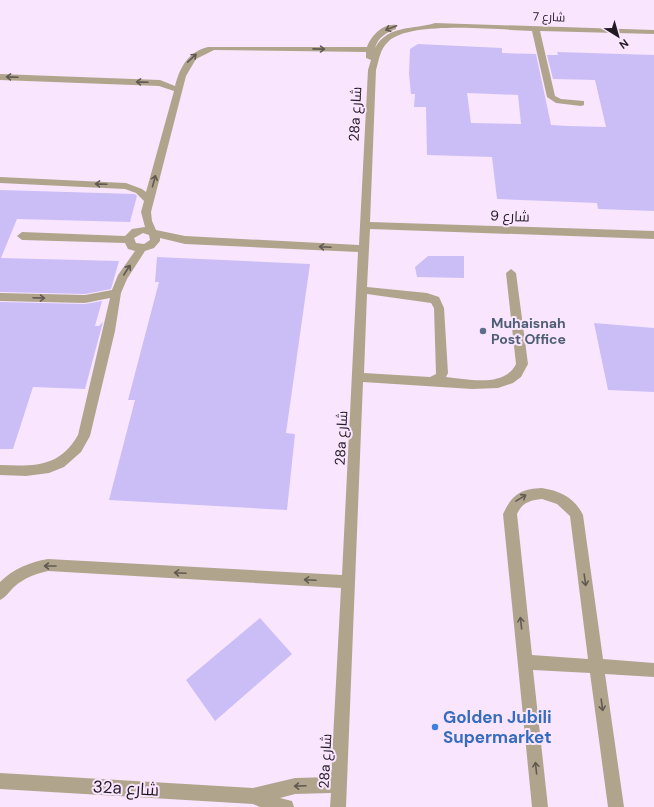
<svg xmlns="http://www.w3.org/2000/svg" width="654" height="807" viewBox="0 0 654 807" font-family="'DM Sans',Cairo,sans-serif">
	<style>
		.building { fill: #cbbef7; fill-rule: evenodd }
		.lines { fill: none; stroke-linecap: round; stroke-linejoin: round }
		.minor { fill: #b0a58c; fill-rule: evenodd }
		.oneway { stroke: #625952 }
		.service-dot { fill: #5c6f8a; stroke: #fae5ff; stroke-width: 1.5 }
		.shop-dot { fill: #3f7fe0; stroke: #fae5ff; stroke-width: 1.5 }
		.labels { text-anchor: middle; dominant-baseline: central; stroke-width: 4; stroke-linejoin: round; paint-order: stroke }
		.far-street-label { font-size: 12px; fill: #221a23; stroke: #fae5ff }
		.street-label { font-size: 14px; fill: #221a23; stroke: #fae5ff }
		.service-label { font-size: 14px; font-weight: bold; fill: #4e5e75; stroke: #fae5ff; text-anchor: start }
		.near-shop-label { font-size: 17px; font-weight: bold; fill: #366cbe; stroke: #fae5ff; text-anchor: start }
		.near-street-label { font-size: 17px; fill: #221a23; stroke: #fae5ff }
	</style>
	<rect width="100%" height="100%" fill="#fae5ff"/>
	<path class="building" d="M418,44L502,48V53L536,54L551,125L568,126L606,127L595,80L553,79L547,55H558L557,52L654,55V211L598,209L597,203L497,199L492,157L427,155L426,107H414L415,94H411L409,74L410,49ZM467,93L518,95L521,124L471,123Z
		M0,190L135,194L137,196L130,222L17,219L1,258L119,261L111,289L85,294L0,292Z
		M428,256H464V278L417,277L415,267Z
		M157,257L310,264L286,433L295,434L287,510L109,500L135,400H128L159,282H155Z
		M102,301L95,326H99L103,322L85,389L33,387L13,449H0V302L85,304Z
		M594,323L654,328V392L608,390Z
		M260,618L292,654L215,721L186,680Z"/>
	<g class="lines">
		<path class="minor" d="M435,23L654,30V34L540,31L555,96L561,99L584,101V105L581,106L556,103L547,97L532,31C501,30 409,20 388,42C380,49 379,60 376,70L370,222L654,231V239L370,229L367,287L427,293L439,297L444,308L448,373L446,377C468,379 504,388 516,364L506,273L511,269L516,273L528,364L521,377L513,383L498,388L472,389L363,382L346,807H330L331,793L295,794L280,798L292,801L294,807H260L253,804L0,789V773L253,788L295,778L331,777L341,588L48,571C35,574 24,578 14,587C9,592 6,597 0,600V582C13,569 30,562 48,559L342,575L358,252L185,244L160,238V241L154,248L145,251L127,279L121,293L115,331L90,436L81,452L64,467L49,473L26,476L0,475V465C34,466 59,468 78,435L110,298L85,303L0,301V293L85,295L112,290L118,275L135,251L128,249L125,243L22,240L17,236L22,232L125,236L132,229L145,227L141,212L144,201L136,193L125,189L0,183V177L126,183L142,189L146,192L174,91L159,86L0,80V74L160,80L175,86C180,67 188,52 208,47H367C371,36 383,23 396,25V29C386,33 378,37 375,48C388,24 414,30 435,23ZM214,50L366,52V58L371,60L368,70L359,245L185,236L156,230L152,221L151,212L186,76L196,59ZM143,233L149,235L150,240L144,244L136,243L134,238ZM367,294L431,303L434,308L436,374L430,377L364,373Z
			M542,488C560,491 574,497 583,515L603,659L654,663V677L605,674L624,807H608L590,673L533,670L548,807H532L503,514C512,495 520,489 542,488ZM542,499L557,504L570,516L588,659L532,655L517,514C522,503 530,500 542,499Z"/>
	</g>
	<defs><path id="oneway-shaft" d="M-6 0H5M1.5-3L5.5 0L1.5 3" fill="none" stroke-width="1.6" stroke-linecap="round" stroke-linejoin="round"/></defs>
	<g class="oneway">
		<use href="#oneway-shaft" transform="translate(391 28) rotate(159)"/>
		<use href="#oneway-shaft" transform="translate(319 49) rotate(1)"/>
		<use href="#oneway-shaft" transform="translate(192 58) rotate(-43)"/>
		<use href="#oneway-shaft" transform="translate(12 77) rotate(-178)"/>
		<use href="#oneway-shaft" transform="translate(142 82) rotate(-178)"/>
		<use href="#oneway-shaft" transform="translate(154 181) rotate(-75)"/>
		<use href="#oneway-shaft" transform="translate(101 184) rotate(-178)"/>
		<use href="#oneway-shaft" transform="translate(325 247) rotate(-177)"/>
		<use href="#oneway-shaft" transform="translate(127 270) rotate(-57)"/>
		<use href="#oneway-shaft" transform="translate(39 298) rotate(2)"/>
		<use href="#oneway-shaft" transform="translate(521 498) rotate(-32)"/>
		<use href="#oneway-shaft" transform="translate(50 566) rotate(180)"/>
		<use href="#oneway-shaft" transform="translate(180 573) rotate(-177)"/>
		<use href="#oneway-shaft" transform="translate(310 580) rotate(-177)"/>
		<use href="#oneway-shaft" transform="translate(585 580) rotate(82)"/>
		<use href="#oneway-shaft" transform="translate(521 623) rotate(-96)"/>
		<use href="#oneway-shaft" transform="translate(602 705) rotate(82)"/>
		<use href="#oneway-shaft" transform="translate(536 768) rotate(-96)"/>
		<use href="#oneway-shaft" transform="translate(300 786) rotate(178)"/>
	</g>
	<circle class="service-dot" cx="483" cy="331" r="4"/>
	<circle class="shop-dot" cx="435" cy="727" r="4"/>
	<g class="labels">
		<g class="far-street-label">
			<text transform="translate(549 17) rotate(2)">شارع 7</text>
		</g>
		<g class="street-label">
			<text transform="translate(355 114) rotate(-87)">28a شارع</text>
			<text transform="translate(510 216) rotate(2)">شارع 9</text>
			<text transform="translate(341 438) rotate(-87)">28a شارع</text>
			<text transform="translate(325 761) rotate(-87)">28a شارع</text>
		</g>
		<g class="service-label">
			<text x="491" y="323">Muhaisnah<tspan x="491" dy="16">Post Office</tspan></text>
		</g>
		<g class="near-shop-label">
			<text x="443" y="717">Golden Jubili<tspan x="443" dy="20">Supermarket</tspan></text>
		</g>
		<g class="near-street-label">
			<text transform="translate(126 788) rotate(3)">32a شارع</text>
		</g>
	</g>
	<g transform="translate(618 36) rotate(143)" stroke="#fae5ff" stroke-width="3" paint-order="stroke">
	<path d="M0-3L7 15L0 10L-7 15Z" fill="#221a23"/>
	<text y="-6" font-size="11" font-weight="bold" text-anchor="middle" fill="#221a23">N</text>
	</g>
</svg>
